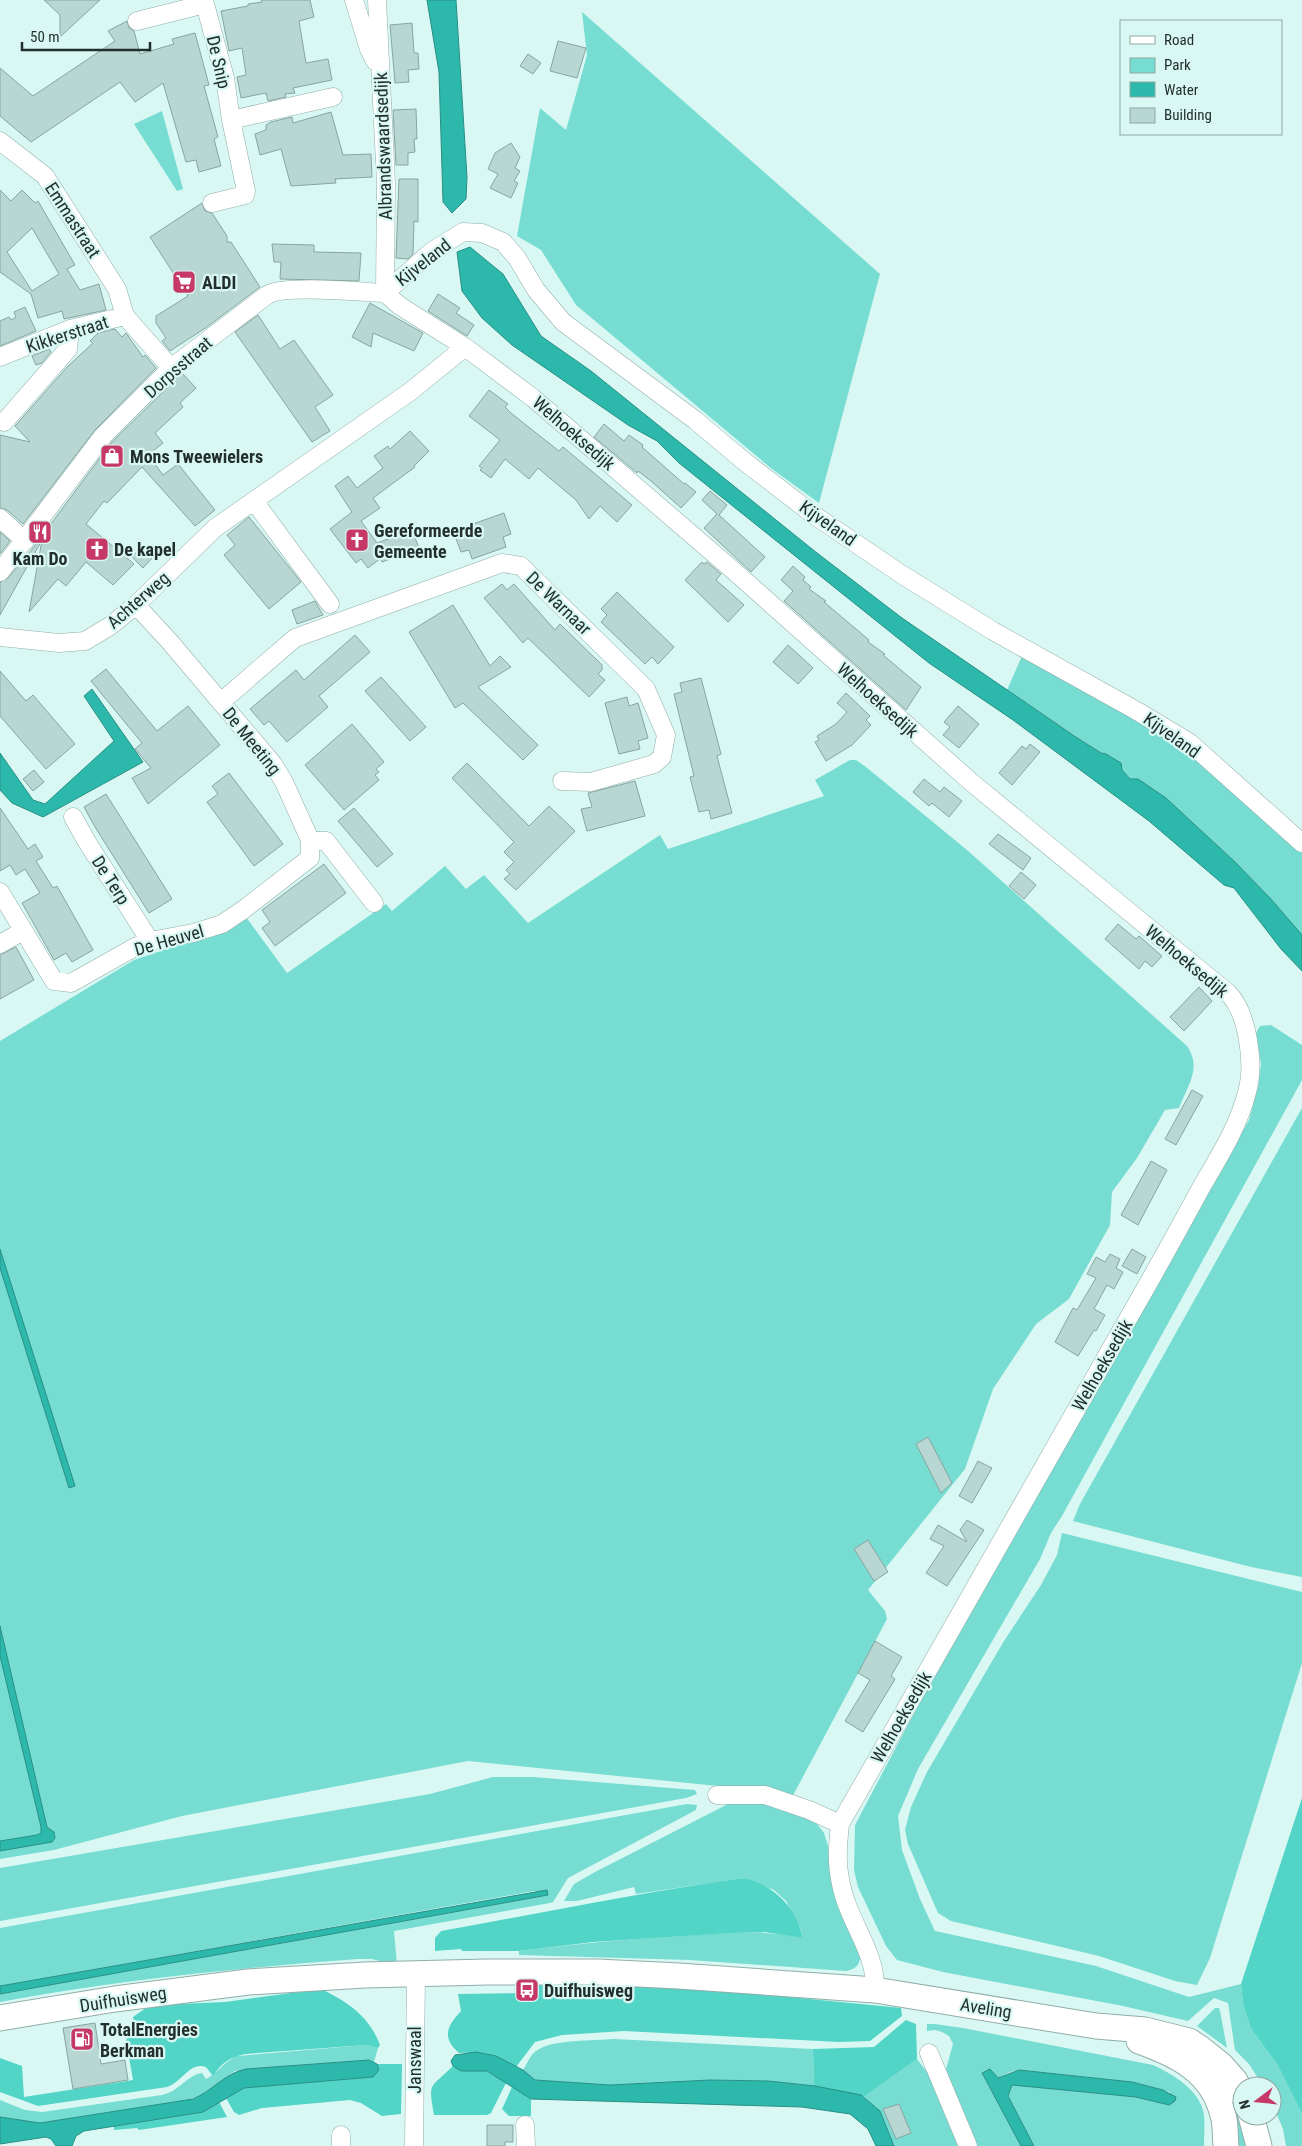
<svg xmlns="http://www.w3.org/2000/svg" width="1302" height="2146" viewBox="0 0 1302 2146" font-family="'Roboto Condensed',sans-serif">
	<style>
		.green { fill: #77dcd1 }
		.forest { fill: #52d4c6 }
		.water { fill: #2cb8ab; stroke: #298f85 }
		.building { fill: #b8d6d2; stroke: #88a5a1; fill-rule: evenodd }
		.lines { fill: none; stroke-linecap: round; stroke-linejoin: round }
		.street-casing { stroke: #90aea9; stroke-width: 19 }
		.secondary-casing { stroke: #90aea9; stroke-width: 27 }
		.street { stroke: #fff; stroke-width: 18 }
		.secondary { stroke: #fff; stroke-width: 25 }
		.labels { text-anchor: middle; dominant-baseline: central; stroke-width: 4.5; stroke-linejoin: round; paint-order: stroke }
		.street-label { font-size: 18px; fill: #232f2d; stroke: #d9f8f3 }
		.poi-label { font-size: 18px; font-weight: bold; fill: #232f2d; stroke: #d9f8f3; text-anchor: start }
	</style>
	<rect width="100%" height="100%" fill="#d9f8f3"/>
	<path class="green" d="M582,12L880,274L819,503L772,469L576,305L541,250L517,236L540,108L566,130L587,55Z
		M162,111L183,189L177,191L134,124Z
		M1022,656C1070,683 1120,709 1167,740C1216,772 1259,812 1302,852V935L1270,898L1235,862L1166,798L1130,779L1106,754L1101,753L1007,690Z
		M850,760H856L866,767L967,850L1187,1046C1202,1068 1188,1085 1179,1108L1165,1110L1137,1158L1112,1192L1110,1225L1069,1299L1036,1324L993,1389L965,1469L868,1590L885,1611L887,1619L790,1801L761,1792L718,1786L468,1761L182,1816L54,1850L0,1859V1851L39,1844L54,1832L47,1827L0,1626V1268L69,1488L74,1486L0,1249V1041L134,960L208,935L246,917L287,973L386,904L392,911L445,866L466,889L484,875L528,923L660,835L668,849L824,796L815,780Z
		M1271,1025L1302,1045V1080L1062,1516L1051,1533L1040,1559L918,1769L898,1816L902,1850L920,1899L935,1931L1096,1966L1189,1997L1241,1984L1243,2004L1251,2029L1277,2064L1302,2114V2146H1286L1283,2129L1272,2103V2086H1263L1249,2064L1235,2050L1228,2003L1214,1998L1188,2021L1123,2006L943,1972L897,1960L886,1946L858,1887L854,1870L855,1825L914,1713L1148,1301L1249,1120L1258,1087L1261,1064L1256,1033L1260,1026Z
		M1302,1108V1577L1251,1567L1073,1521L1080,1504Z
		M1062,1533L1302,1592V1663L1210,1958L1197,1985L1175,1981L1099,1956L951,1921L938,1913L908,1844L905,1830L911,1807L927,1772L1004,1641L1041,1585L1057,1555Z
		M0,1656L41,1827V1833L37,1835L0,1841Z
		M493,1777H533L695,1790L697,1794L686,1798L0,1921V1868L430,1794Z
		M754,1797L810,1815L824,1833L828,1846L831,1871L861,1953C860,1964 857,1969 846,1971L690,1960L519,1955V1951C573,1944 627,1939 682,1936C723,1933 763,1929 803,1938L801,1930L786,1901L774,1890L744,1878L636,1894L634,1887L577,1901H564L574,1884L595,1872L730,1803Z
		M687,1804L697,1805L696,1810L568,1878L553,1902L550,1903L394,1931L397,1964L394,1965L372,1959H358C238,1968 119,1980 0,2002V1994L548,1895L534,1891L0,1986V1928Z
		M1215,2008H1219L1220,2011L1227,2048L1197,2026Z
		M927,2024H935L963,2028L1153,2065C1173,2074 1201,2091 1204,2115C1205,2125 1204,2136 1204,2146H1034L1008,2096L1012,2085L1136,2097L1169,2105L1170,2092L1132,2082L1019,2070L1010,2072L998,2078L982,2074L1021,2146H976L945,2073L953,2044L949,2036L942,2032L935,2030L927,2031Z
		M614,2039L813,2049L814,2086L768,2081L710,2080L610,2085L535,2080L523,2070C527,2064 530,2055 536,2051C552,2039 594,2041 614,2039Z
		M366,2045L378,2048L374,2062L369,2060L235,2071L199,2096L188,2100L40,2123L0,2117V2100L25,2110L42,2112L162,2095C180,2091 187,2075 202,2073L206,2079C218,2073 222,2063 237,2056Z
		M917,2059L930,2076L961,2146H894L880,2111L864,2097Z
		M1237,2104L1242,2110L1253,2146H1235L1232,2105Z"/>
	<path class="forest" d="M1302,1798V2114L1277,2064L1251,2029L1243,2004L1241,1984Z
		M744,1878C775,1886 795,1906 803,1938L765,1932L731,1933L593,1942L519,1951H462L461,1949L435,1951V1938L441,1931C542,1913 642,1892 744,1878Z
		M541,1983L689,1987L901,2008L902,2016L870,2041L839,2042L624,2031L562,2035L535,2042L516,2067C495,2055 483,2052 459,2053C442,2038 446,2027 461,2011L458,1994L526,1993V1990Z
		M321,1989C348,2002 369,2016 380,2045L378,2048L366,2045L245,2054C231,2057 221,2063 213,2076L206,2067C190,2061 182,2082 167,2087L38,2106L0,2092V2058L22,2066L24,2097L133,2080L126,2040L135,2029L133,2017L146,2008L156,2005L225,2002Z
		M906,2020L916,2024L917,2059L864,2097L814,2086L813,2049L874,2047Z
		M377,2064H402L401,2114L382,2116L361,2103L350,2100L262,2108L239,2115L234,2112L226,2098L244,2088L373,2077L379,2070Z
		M453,2066L461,2071H487L506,2083L491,2113L487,2115H434C428,2081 430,2089 453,2066Z
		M512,2087L531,2099V2116H509L502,2109Z
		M219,2102L227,2117L139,2130L137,2128L114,2130V2126L203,2112Z"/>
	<path class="water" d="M427,0H456L467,177L466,199L452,213L443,202L439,72Z
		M470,247L503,274L541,336L591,371L817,553L902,618L1076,737L1101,753L1106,754L1121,763L1122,770L1130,779H1138L1166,798L1235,862L1270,898L1302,935V971L1281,949L1234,888L1224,885L1149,821L1013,720L929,663L679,463L657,441L628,425L512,345L482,318L462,291L457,252Z
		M92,689L143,762L43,817L12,803L0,790V753L33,800L45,804L114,741L84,696Z
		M0,1249L75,1486L69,1488L0,1268Z
		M0,1626L47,1827L54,1832L55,1838L52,1842L0,1851V1841L37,1835L41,1833V1827L0,1656Z
		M547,1890L548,1895L0,1994V1986Z
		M476,2052L496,2056L523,2070L535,2080L610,2085L710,2080L768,2081L815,2086L861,2095L880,2111L894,2146H876L868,2129L850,2114L802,2107L531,2099L487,2071H461L453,2066L451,2061L455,2055Z
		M369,2060L377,2064L379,2070L373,2077L244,2088L203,2112L84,2131L76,2136L72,2146H56L51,2139L46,2137L0,2144V2117L40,2123L193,2099C212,2091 225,2073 246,2069Z
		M990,2069L998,2078L1019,2070L1132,2082L1163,2090L1176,2097L1175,2101L1169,2105L1136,2097L1012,2085L1008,2096L1034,2146H1021L982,2073Z"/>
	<path class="building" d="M44,0H100L60,37V15Z
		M261,0H310L314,17L299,21L306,63L328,59L332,80L293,88L295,93L285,94L286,97L268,101L266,93L241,98L237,77L246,75L242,48L229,51L221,11L248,6V4L262,2Z
		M127,21L129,28L134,31L140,54L174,44L172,39L195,33L209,85L204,86L218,137L214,139L221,166L199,172L196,160L186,162L163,83L135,102L120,82L31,142L0,116V68L33,96L115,41L108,31Z
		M412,23L414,53H418L419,69L408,70L409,82L395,83L390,25Z
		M558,41L586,48L577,78L550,71Z
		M528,54L541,63L533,74L520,66Z
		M416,109L417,139H414L415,152L408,153V165H396L393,110Z
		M331,112L343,155L371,154L372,177L335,179L336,183L291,186L281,149L260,155L255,134L266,130V125L271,122L292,117L293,123Z
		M511,143L520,157L515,168L520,171L514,181L518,183L511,198L490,188L498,174L488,169L495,153Z
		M399,179H418V222L414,221L413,254L408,259L396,258Z
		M0,190L11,201L22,190L35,203L38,201L75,265L67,269L80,290L99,284L106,310L64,319L62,311L38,318L31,294L0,272ZM32,228L59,274L32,291L7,252Z
		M202,203L205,211L212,213L227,236V242H231L260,287L207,327L170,351L162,341L166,338L156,323V316L188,296L150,237Z
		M272,244L314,245V252L361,253L359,281L280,279L281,262H274Z
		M438,294L460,308L456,313L474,325L467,336L428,311Z
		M370,303L423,333L414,351L373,333L371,347L352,337Z
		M25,307L36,331L0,346V321L9,317L11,320L16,317L14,312Z
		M258,315L280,349L294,340L333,395L315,407L330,431L312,442L235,332Z
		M115,329L122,337L126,333L143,357L145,355L156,368L95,430L23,524L7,510L0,508V435L30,442L15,426L67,367L93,343L90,341L98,333Z
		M49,349L51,352L42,363L36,365L32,356Z
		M182,373L196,388L180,403L183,407L155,433L163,443L148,455L163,475L178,464L215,510L195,526L142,467L107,503L104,501L86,524L134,564L113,585L86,562L66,586L58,579L29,612L42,540L0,615V582L8,578L33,548L111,443Z
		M489,390L508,404L505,407L511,413L531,429L559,451L563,447L632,505L617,522L600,506L589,519L576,500L538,468L529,479L505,459L491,478L480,470L482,468L479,466L500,440L469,416Z
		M604,424L624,441L629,435L643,445L642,447L684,484L685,483L696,492L681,508L651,481L638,471L637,473L594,437Z
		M410,431L429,451L414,466L415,467L373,498L380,508L361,521L377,543L412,530L419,548L382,562L381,558L368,568L361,559L356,563L330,529L352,512L335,486L348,476L357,488L383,468L374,456L388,446L390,449Z
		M710,491L727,505L719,515L765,557L751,572L704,528L717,514L702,500Z
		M504,513L511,534L503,537L506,547L472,559L469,550L461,552L453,531Z
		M249,517L301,582L269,609L224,555L235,545L227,535Z
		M0,532L10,541L0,554Z
		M143,545L154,556L143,568L132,557Z
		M702,562L704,564L707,562L721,574L716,580L744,605L728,622L685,580Z
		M793,566L805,577L803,580L811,587L809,589L826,601L824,602L869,640L868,642L885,654L883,655L921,687L906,710L784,601L793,591L781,580Z
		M502,584L507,590L514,584L555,630L560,624L602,665V670L598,674L605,680L589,697L528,638L523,643L484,598Z
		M617,592L674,647L658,664L652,657L645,664L601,622L607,615L601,609Z
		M315,601L323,615L297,624L292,610Z
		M453,605L490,666L500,656L511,667L478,687L538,745L523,760L463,703L455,708L409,632Z
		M355,635L370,652L319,696L328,707L287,742L269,721L264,725L250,709L296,670L304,680Z
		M788,645L813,668L798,684L773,662Z
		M106,669L157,731L188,706L220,745L148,804L132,778L151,768L135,749L142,743L91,681Z
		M0,671L26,701L33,695L75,744L46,769L0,716Z
		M381,677L426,727L410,741L365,691Z
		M701,678L721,754L717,756L732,813L711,819L709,810L699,812L690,777L694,776L674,694L682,692L680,683Z
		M846,693L870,716L866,720L871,725L852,745L826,761L815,742L819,740L817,736L836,724L847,712L837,703Z
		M627,697L629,706L638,703L648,738L638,741L640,749L619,754L605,703Z
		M958,706L979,724L959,748L943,735L950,727L944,722Z
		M352,724L384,762L376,769L379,772L375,775L379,780L344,810L305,765Z
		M1030,744L1040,752L1012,785L999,773L1022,746L1026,749Z
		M467,763L529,826L549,806L575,831L516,890L504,879L510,874L506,870L514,862L504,852L514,842L452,778Z
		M34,770L44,782L33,791L23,779Z
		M229,773L283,844L254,866L207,802L218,794L212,786Z
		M924,779L940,792L944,787L962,801L949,817L932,803L929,806L913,792Z
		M635,781L645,816L587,831L581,809L592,807L588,793Z
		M106,794L172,899L149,913L95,827L84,807Z
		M0,808L28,849L35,844L43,857L36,861L53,888L57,886L93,950L72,962L66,953L54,960L22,903L40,893L25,869L16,875L10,865L0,871Z
		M354,808L393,854L377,867L338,821Z
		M998,834L1031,858L1023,870L989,844Z
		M324,864L346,893L275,946L262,928L270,922L262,910Z
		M1021,872L1036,885L1024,899L1009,886Z
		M1118,924L1136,939L1139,936L1162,956L1152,967L1145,961L1139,969L1105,939Z
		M16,947L34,980L0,999V955Z
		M1199,987L1212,1001L1184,1031L1170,1017Z
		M1192,1090L1203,1096L1176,1145L1165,1139Z
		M1151,1161L1167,1170L1138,1225L1121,1215Z
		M1132,1249L1146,1257L1137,1274L1122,1266Z
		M1110,1254L1120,1259L1116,1268L1123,1272L1114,1289L1107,1285L1094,1309L1105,1315L1096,1331L1094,1330L1078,1356L1055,1342L1073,1308L1077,1310L1096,1278L1087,1274L1096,1257L1105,1262Z
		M928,1437L952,1483L941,1493L916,1444Z
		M978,1461L992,1468L972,1503L959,1496Z
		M967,1520L984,1530L947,1586L926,1573L944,1546L930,1539L938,1525L967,1542L960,1530Z
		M868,1540L888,1572L874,1581L854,1549Z
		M875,1641L902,1657L891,1676L895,1679L863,1732L845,1721L870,1680L858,1673Z
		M95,2023L101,2064L125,2060L128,2080L73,2089L63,2028Z
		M899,2104L911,2133L896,2139L883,2109Z
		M487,2125H513V2142H505V2146H487Z"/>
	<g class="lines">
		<g class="street-casing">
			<path id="street" d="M354,0L369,49L375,61
				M377,0L386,183L385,293
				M137,21L205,4L225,78L231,120L246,191L245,195L212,203
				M231,120L333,97
				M0,141L45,176L117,289L125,316L171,368
				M385,293L400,306L465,347L533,398L734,571L971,782L1228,993C1248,1013 1255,1065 1247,1092C1239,1125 1219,1157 1202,1186C1176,1234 1149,1283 1121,1331C1028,1495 934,1660 840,1824C837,1852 836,1868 844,1896C854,1929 876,1954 875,1990
				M385,293L431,252L463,232L482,233L503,242L517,258L536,290L563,322L695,420L745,462L814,515L901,574L993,631L1137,711L1190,743L1302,843
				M0,357L70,329L125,316
				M4,422L68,349L70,329
				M254,501L330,604
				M0,518L25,541
				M0,572L103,436L171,368L267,295C284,284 362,292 385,293
				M136,605L170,642L273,764L284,782L310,840L326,841L374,903
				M0,637L59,643L85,641L110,626L136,605L215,528L411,391L465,347
				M221,702L295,638L502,563L521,566L646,689L666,735L662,757L654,764L591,782L562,781
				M73,817L87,842L150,941
				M0,892L54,981L71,983L135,947L150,941L193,933L222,924L243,910L310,858V840
				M0,944L23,931
				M717,1795H765L809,1810L840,1824
				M929,2053L968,2146
				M525,2125L526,2146
				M341,2146V2135
				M414,2146L416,1974"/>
		</g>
		<g class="secondary-casing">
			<path id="secondary" d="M0,2018L115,1999L248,1982L365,1975L487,1972H597L679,1976L875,1990L1096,2026L1145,2030L1189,2041L1201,2049L1221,2065L1235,2081L1242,2094
				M1139,2041C1178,2055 1212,2071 1223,2115C1226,2124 1225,2136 1226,2146
				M1251,2116L1259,2146"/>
		</g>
		<use href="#street" class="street"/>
		<use href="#secondary" class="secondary"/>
	</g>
	<defs>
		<g id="supermarket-square" transform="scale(1.25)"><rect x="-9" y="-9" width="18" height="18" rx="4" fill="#c63866" stroke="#d9f8f3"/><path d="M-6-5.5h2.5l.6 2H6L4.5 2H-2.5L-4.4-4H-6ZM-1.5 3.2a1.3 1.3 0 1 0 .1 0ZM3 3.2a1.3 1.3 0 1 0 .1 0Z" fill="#fff"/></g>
		<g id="shop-square" transform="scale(1.25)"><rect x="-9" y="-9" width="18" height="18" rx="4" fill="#c63866" stroke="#d9f8f3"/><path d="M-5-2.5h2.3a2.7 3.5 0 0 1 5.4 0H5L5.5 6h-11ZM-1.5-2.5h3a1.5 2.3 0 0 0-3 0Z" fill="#fff"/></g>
		<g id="restaurant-square" transform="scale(1.25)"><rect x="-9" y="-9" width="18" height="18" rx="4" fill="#c63866" stroke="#d9f8f3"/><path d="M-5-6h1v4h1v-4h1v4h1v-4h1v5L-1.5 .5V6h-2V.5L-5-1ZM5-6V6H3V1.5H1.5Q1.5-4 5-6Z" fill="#fff"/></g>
		<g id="church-square" transform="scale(1.25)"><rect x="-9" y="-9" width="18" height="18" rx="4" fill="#c63866" stroke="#d9f8f3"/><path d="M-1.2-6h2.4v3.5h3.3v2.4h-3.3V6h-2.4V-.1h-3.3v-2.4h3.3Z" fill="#fff"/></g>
		<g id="bus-square" transform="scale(1.25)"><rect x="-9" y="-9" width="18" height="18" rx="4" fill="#c63866" stroke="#d9f8f3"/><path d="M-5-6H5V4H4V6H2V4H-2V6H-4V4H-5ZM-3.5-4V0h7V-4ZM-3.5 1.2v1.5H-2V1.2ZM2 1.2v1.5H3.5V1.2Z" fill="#fff"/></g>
		<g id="fuel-square" transform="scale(1.25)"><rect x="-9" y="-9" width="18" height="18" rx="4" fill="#c63866" stroke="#d9f8f3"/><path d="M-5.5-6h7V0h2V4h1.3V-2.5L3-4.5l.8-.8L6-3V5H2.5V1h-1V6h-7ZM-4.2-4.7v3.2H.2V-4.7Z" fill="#fff"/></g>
	</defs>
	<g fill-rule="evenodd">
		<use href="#supermarket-square" x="184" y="282"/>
		<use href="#shop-square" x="112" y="456"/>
		<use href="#restaurant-square" x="40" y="532"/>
		<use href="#church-square" x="357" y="540"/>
		<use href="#church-square" x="97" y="549"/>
		<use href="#bus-square" x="527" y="1990"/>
		<use href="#fuel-square" x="82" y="2039"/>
	</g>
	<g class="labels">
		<g class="street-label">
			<text transform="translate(219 62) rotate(77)">De Snip</text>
			<text transform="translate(383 146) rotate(-92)">Albrandswaardsedijk</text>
			<text transform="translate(73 220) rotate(57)">Emmastraat</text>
			<text transform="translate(423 262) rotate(-38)">Kijveland</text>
			<text transform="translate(67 334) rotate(-18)">Kikkerstraat</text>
			<text transform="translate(178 367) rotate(-41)">Dorpsstraat</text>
			<text transform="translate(574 433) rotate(41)">Welhoeksedijk</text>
			<text transform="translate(828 523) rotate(35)">Kijveland</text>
			<text transform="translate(138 600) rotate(-41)">Achterweg</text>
			<text transform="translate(559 603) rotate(44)">De Warnaar</text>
			<text transform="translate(878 700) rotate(42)">Welhoeksedijk</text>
			<text transform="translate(1172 735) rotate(35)">Kijveland</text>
			<text transform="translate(252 741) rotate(51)">De Meeting</text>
			<text transform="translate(111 880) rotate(57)">De Terp</text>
			<text transform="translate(169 940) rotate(-16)">De Heuvel</text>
			<text transform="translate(1187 961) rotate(40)">Welhoeksedijk</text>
			<text transform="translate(1102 1365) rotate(-60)">Welhoeksedijk</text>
			<text transform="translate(901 1717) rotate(-60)">Welhoeksedijk</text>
			<text transform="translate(123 1999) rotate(-9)">Duifhuisweg</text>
			<text transform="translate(986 2008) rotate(9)">Aveling</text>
			<text transform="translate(414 2060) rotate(-90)">Janswaal</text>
		</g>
		<g class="poi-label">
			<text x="202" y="282">ALDI</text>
			<text x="130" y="456">Mons Tweewielers</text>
			<text x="374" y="530">Gereformeerde<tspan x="374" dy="21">Gemeente</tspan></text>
			<text x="114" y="549">De kapel</text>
			<text x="40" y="558" text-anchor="middle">Kam Do</text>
			<text x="544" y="1990">Duifhuisweg</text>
			<text x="100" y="2029">TotalEnergies<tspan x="100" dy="21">Berkman</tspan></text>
		</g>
	</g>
	<rect x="1120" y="20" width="162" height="115" fill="#d9f8f3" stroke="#90a8a4"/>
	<rect x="1130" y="36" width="25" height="8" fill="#ffffff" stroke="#90a8a4"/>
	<text x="1164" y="45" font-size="15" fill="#232f2d">Road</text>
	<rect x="1130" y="58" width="25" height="15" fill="#77dcd1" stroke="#90a8a4"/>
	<text x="1164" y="70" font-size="15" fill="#232f2d">Park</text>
	<rect x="1130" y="82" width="25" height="15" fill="#2cb8ab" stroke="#90a8a4"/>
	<text x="1164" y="95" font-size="15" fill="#232f2d">Water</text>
	<rect x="1130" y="108" width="25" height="15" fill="#b8d6d2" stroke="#90a8a4"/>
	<text x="1164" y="120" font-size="15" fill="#232f2d">Building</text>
	<g transform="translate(1257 2101) rotate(254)"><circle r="24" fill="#d9f8f3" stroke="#90a8a4"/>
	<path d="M0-4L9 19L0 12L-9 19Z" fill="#c63866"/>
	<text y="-8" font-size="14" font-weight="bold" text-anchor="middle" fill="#232f2d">N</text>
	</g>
	<path d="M22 42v8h128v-8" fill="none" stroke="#232f2d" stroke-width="2.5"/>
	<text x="30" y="42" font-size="15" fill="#232f2d" stroke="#d9f8f3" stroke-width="4" paint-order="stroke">50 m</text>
</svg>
